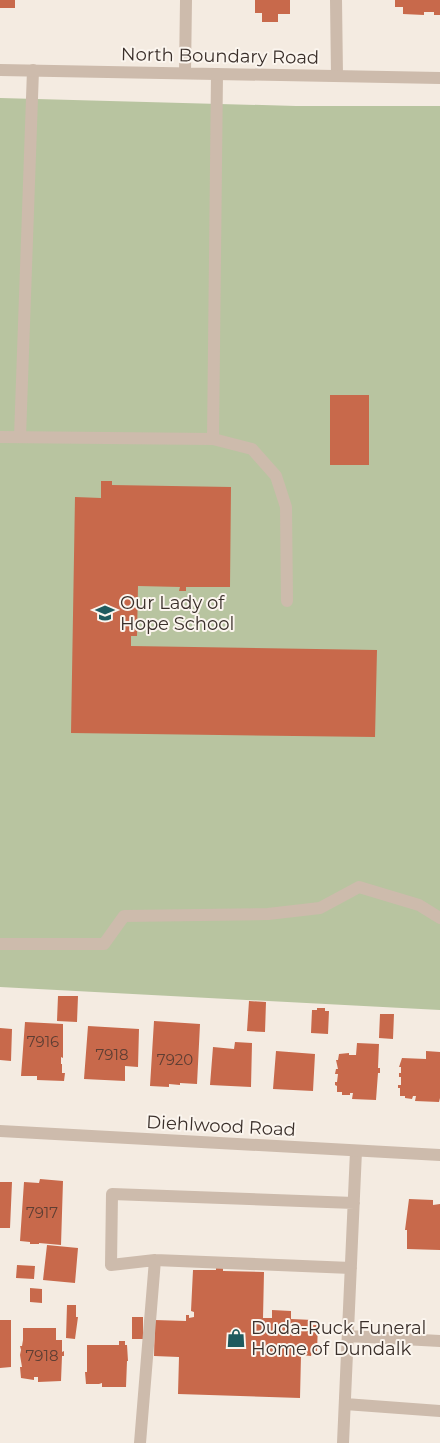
<svg xmlns="http://www.w3.org/2000/svg" width="440" height="1443" viewBox="0 0 440 1443" font-family="Montserrat,sans-serif">
	<style>
		.green { fill: #b8c4a0 }
		.building { fill: #c8694b }
		.lines { fill: none; stroke-linecap: round; stroke-linejoin: round }
		.lane { stroke: #cdbbac; stroke-width: 12 }
		.street { stroke: #cdbbac; stroke-width: 12 }
		.labels { text-anchor: middle; dominant-baseline: central; stroke-width: 4; stroke-linejoin: round; paint-order: stroke }
		.number-label { font-size: 15px; fill: #5e3e33 }
		.street-label { font-size: 18px; fill: #3b302b; stroke: #fbf5ee }
		.poi-label { font-size: 18px; fill: #3b302b; stroke: #fbf5ee; text-anchor: start }
	</style>
	<rect width="100%" height="100%" fill="#f4ebe1"/>
	<path class="green" d="M0,98L296,106H440V1010L0,987Z"/>
	<path class="building" d="M0,0H15V8H0Z
		M255,0H290V14H278V22H262V13H255Z
		M395,0H440V15H434V12H424V15L403,14V7H395Z
		M330,395H369V465H330Z
		M101,481H112V485L231,487L230,587H186V591H179L180,587L138,586L137,636H131V646L377,650L375,737L71,733L75,497L101,498Z
		M58,996H78L77,1022L57,1021Z
		M249,1001L266,1002L265,1032L247,1031Z
		M317,1008H325V1011H329L328,1034L311,1033L312,1010H317Z
		M380,1014H394L393,1039L379,1038Z
		M154,1021L200,1024L197,1084L180,1083V1085L169,1084V1087L150,1086Z
		M25,1022L63,1024V1058L61,1057V1064H62V1073H65L64,1081L37,1080V1076H21Z
		M88,1026L139,1029L138,1067L125,1066V1081L84,1079Z
		M0,1028L12,1029L11,1061L0,1060Z
		M235,1042L252,1043L251,1087L210,1085L213,1047L234,1049Z
		M357,1043L379,1044L378,1068H380V1073H378L376,1100L352,1099L353,1093H350V1095H342V1092H337V1086L335,1085V1082H337L338,1074H335L336,1069H338L336,1060H338L339,1054L349,1053V1055H356Z
		M276,1051L315,1054L313,1091L273,1089Z
		M426,1051L440,1052V1098L439,1102L415,1101L416,1096H413L412,1099L405,1098V1096H400V1088H398V1085H401V1077H399V1073H401V1067H399L402,1058L426,1059Z
		M40,1179L63,1181L61,1245L39,1243V1244H30V1242L20,1241L24,1182L39,1183Z
		M0,1182H12L10,1228H0Z
		M409,1199L433,1200V1205L440,1204V1250L407,1249V1230H405Z
		M47,1245L78,1248L75,1283L43,1280Z
		M17,1265L35,1266L34,1279L16,1278Z
		M216,1268H223V1271L264,1272L263,1318H272V1310L291,1311V1319L313,1320V1325H318L317,1351H312L311,1356L301,1355L300,1398L178,1394L179,1357L154,1356L155,1320L186,1321V1315H189V1318L194,1317V1312L191,1311L193,1270H216Z
		M30,1288L42,1289V1303L30,1302Z
		M67,1305H76V1317H78L75,1339L66,1338Z
		M132,1317H143V1339H132Z
		M0,1320H11V1367L0,1368Z
		M23,1328H56V1340H62V1352L64,1351V1356H62L61,1381L38,1382V1377H34V1380L21,1378L20,1367H22L20,1355L21,1350L20,1346H22L23,1340Z
		M119,1341H125V1345H127L128,1361H127L126,1387H102V1383L99,1384H86L85,1372H87V1345H119Z"/>
	<g class="lines">
		<path class="lane" d="M336,0L337,75
			M0,437L213,439L217,74
			M20,437L33,70
			M213,439L252,449L276,476L286,507L287,601
			M0,944H104L124,916L268,914L320,908L359,887L419,905L440,918
			M155,1260L351,1268
			M348,1336L440,1341
			M345,1404L440,1411
			M140,1443L155,1260L111,1265L112,1194L354,1203
			M343,1443L356,1151"/>
		<path class="street" d="M0,70L440,78
			M185,73L186,0
			M0,1131L440,1155"/>
	</g>
	<defs>
		<g id="school-bare" transform="scale(1.5)"><path d="M0-5L7-2L0 1L-7-2ZM-4 1L0 2.5L4 1V4Q0 6-4 4Z" fill="#1f5a5e" stroke="#fbf5ee" stroke-width="2.5" paint-order="stroke"/></g>
		<g id="shop-bare" transform="scale(1.5)"><path d="M-5-2.5h2.3a2.7 3.5 0 0 1 5.4 0H5L5.5 6h-11ZM-1.5-2.5h3a1.5 2.3 0 0 0-3 0Z" fill="#1f5a5e" stroke="#fbf5ee" stroke-width="2.5" paint-order="stroke"/></g>
	</defs>
	<g fill-rule="evenodd">
		<use href="#school-bare" x="105" y="613"/>
		<use href="#shop-bare" x="236" y="1338"/>
	</g>
	<g class="labels">
		<g class="number-label">
			<text x="43" y="1041">7916</text>
			<text x="112" y="1054">7918</text>
			<text x="175" y="1059">7920</text>
			<text x="42" y="1212">7917</text>
			<text x="42" y="1355">7918</text>
		</g>
		<g class="street-label">
			<text transform="translate(220 56) rotate(1)">North Boundary Road</text>
			<text transform="translate(221 1126) rotate(3)">Diehlwood Road</text>
		</g>
		<g class="poi-label">
			<text x="120" y="603">Our Lady of<tspan x="120" dy="21">Hope School</tspan></text>
			<text x="251" y="1328">Duda-Ruck Funeral<tspan x="251" dy="21">Home of Dundalk</tspan></text>
		</g>
	</g>
</svg>
